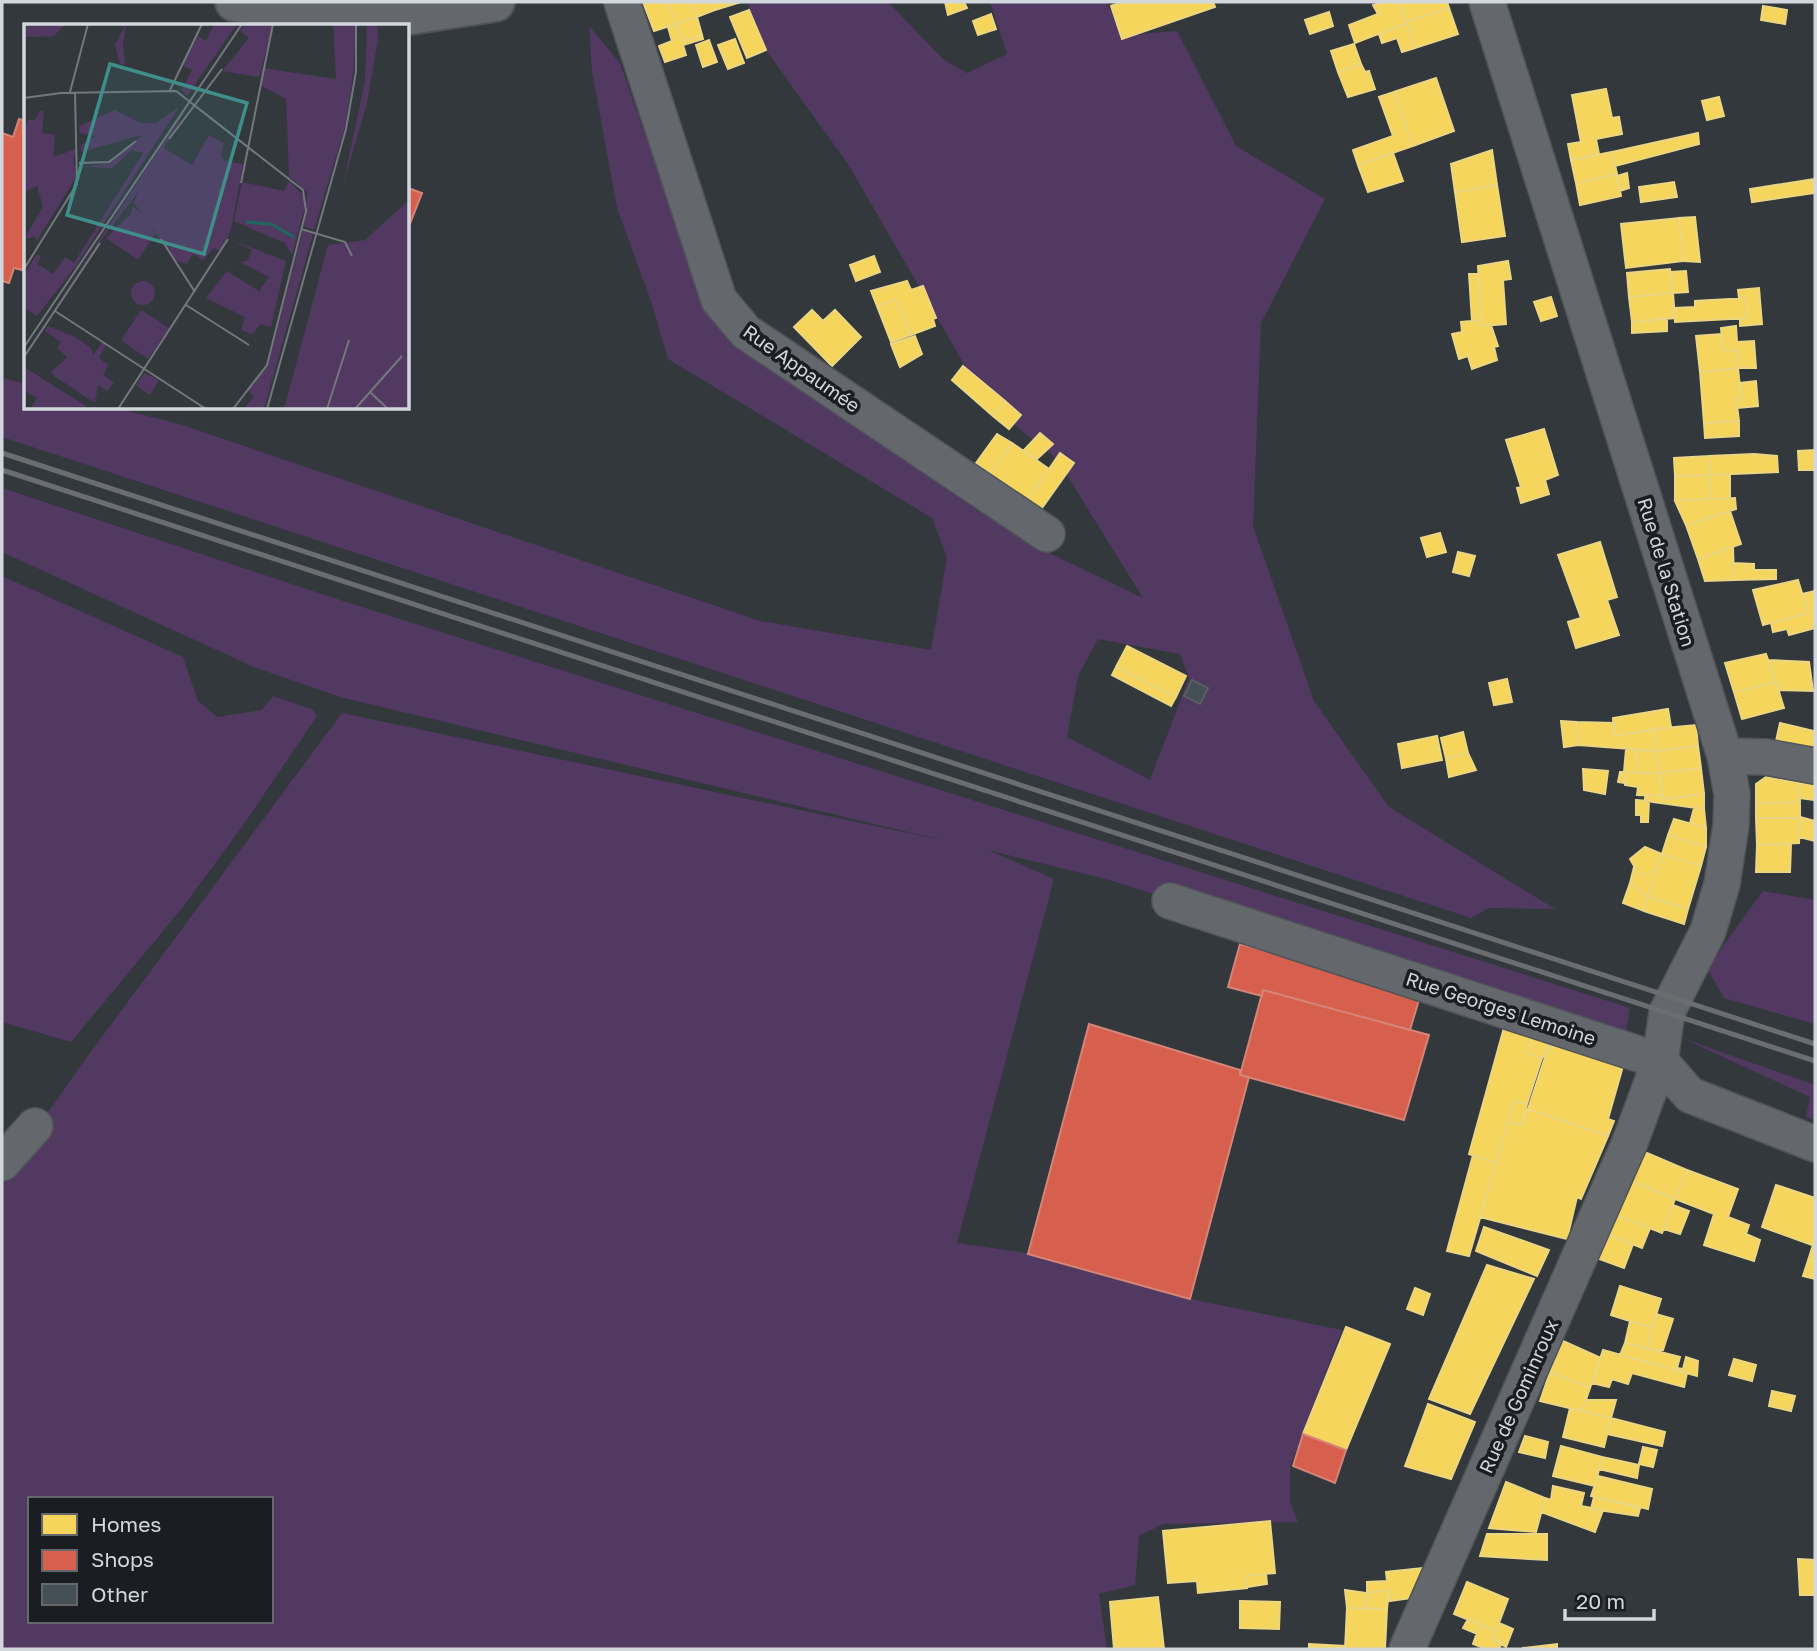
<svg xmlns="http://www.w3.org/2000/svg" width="1817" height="1651" viewBox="0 0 1817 1651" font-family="'Golos Text',sans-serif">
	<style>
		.green { fill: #523962; fill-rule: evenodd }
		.homes { fill: #f6d55c; stroke: #ebd683; stroke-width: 2 }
		.shops { fill: #d6604d; stroke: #d58478; stroke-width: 2 }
		.building { fill: #445056; stroke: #585d62; stroke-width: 2 }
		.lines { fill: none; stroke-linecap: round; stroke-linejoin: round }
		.street-casing { stroke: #505458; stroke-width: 38 }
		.secondary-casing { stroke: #505458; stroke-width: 42 }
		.street { stroke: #64686c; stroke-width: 35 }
		.secondary { stroke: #64686c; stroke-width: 38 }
		.rail { stroke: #6b6e71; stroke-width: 5 }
		.labels { text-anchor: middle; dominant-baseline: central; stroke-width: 7; stroke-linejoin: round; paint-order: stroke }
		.street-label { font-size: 19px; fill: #d2d7dd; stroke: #1a1e23 }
		.inset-river { fill: none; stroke: #256262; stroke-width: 3.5 }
		.inset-road { fill: none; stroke: #73787d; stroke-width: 2 }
		.view { fill: #408e8a; fill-opacity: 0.15; stroke: #408e8a; stroke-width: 3.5 }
		.inset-edge { fill: none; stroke: #d2d7dd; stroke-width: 3.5 }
	</style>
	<rect width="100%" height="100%" fill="#33383d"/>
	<path class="green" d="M748,2H888L944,60L967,73L1007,54L990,2H1105L1127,35L1177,31L1236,146L1325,199L1261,323L1253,526L1314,701L1389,807L1555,909L1489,908L1471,918L2,437V378L26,384V408H116L179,424L760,621L931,650L947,557L932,518L668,359L652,304L617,208L592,71L589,26L620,63L708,314L752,356L1024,541L1143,598L1057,459L986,402L848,164L753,32ZM1098,639L1180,654L1189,678L1150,780L1067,737L1078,676Z
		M2,488L346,602L1630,1008L1625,1036L1459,993L1110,880L988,850L1054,879L957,1243L1027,1253L1195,1300L1342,1330L1290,1467V1502L1298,1522L1163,1524L1139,1536L1135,1585L1099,1594L1107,1649H2V1178L87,1057L342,713L946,841L340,697L254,667L2,552ZM30,1499H271V1621H30Z
		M2,576L183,657L198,701L217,717L262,710L273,696L313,710L317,716L244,824L183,907L71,1042L2,1022Z
		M1763,891L1815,900V1024L1724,998L1707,968Z
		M1682,1038L1815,1085V1120L1806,1117L1810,1097Z"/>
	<path class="homes" d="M643,2H668L676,24L654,31Z
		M668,2H691L697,17L676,24Z
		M691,2H712L715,10L697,17Z
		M712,2H741L715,10Z
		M945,2H964L967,8L948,15Z
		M1123,2H1213L1215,7L1122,39L1111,6Z
		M1383,2H1399L1407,23L1355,43L1349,25L1378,14L1373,5Z
		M1399,2H1447L1449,8L1406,22Z
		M1763,6L1787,10L1785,24L1761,20Z
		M1449,8L1458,34L1415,48L1406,22Z
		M749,10L766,50L747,58L730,17Z
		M1329,12L1333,26L1310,34L1305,20Z
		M991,14L996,29L978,35L973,21Z
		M697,17L702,35L683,41L676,24Z
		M1407,23L1415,48L1402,52L1397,38L1382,43L1379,34Z
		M676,24L683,41L702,35L703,39L683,45L686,55L665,62L659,46L672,41L668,27Z
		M735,39L744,63L728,69L718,45Z
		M709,40L717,62L703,67L696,45Z
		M1354,44L1361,64L1338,72L1331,51Z
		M1361,64L1365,72L1369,71L1375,89L1348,97L1338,72Z
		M1436,78L1454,131L1413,146L1394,92Z
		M1606,89L1612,118L1619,117L1622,134L1596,139L1599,154L1571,160L1568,144L1581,142L1572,95Z
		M1394,92L1413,146L1358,165L1353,150L1393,136L1379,97Z
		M1719,97L1724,116L1707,120L1702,101Z
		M1698,133L1699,144L1615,166L1612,152Z
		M1492,150L1497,185L1455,192L1451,164Z
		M1612,152L1617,174L1576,183L1571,160Z
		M1393,153L1403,181L1368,192L1358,165Z
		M1627,173L1629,188L1620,191L1617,176Z
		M1617,174L1621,196L1580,205L1576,183Z
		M1815,179V193L1752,202L1750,189Z
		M1674,182L1677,197L1641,202L1639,187Z
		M1497,185L1505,236L1462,242L1455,192Z
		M1695,217L1700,262L1684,261L1679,218Z
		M1679,218L1684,261L1626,268L1621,224Z
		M874,256L880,272L856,281L850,265Z
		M1508,261L1511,279L1503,280L1506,324L1481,326L1478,266Z
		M1670,269L1673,293L1629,297L1627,273Z
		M1686,271L1688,292L1673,293L1671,272Z
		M1469,274H1479L1481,320L1472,321Z
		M907,281L911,290L923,286L936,318L933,319L935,326L911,335L896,299L877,306L871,291Z
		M1759,288L1762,324L1740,326V319L1748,318L1747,298H1739L1738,290Z
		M1673,293L1675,318L1632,322L1629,297Z
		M1551,297L1557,316L1541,321L1534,302Z
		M1747,298L1748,318L1675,322L1674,308L1695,307V301Z
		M896,299L911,335L891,342L877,306Z
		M812,310L823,321L835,310L861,337L832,366L794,327Z
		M1667,318V331L1632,333V322Z
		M1481,320V326L1491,325L1498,346L1494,347L1497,360L1472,369L1468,356L1459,359L1452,334L1462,332L1461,322Z
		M1736,326L1737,342L1754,341L1756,368H1738L1737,350L1723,351L1721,328Z
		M1721,334L1723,351L1737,350L1738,368L1700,372L1696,336Z
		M915,336L922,354L900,367L891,344Z
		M963,366L1005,401L993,416L952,380Z
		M1738,368L1741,398H1736L1739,421L1704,423L1700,372Z
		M1756,381L1758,406L1738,408L1736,398H1741L1740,383Z
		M1005,401L1021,415L1009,429L993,416Z
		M1739,421V436L1705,438L1704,423Z
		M1544,429L1558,475L1545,480L1549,494L1521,503L1517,488L1521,487L1506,440Z
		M1040,433L1053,444L1036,460L1023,451Z
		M997,434L1012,443L990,474L976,463Z
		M1012,443L1049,469L1028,500L990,474Z
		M1815,450V470H1799L1798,451Z
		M1060,453L1074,463L1042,508L1028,500Z
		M1754,454L1777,456L1778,472L1710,475L1709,456Z
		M1709,456L1710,475L1675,476L1674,458Z
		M1730,474V498L1711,499L1710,475Z
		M1710,475L1711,499L1675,501V476Z
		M1735,498L1736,509L1686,525L1675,501Z
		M1730,511L1741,544L1698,559L1686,525Z
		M1440,533L1446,552L1427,557L1421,538Z
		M1600,542L1617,597L1607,600L1619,635L1576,648L1568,622L1581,618L1558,555Z
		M1733,547L1734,580L1705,581L1698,559Z
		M1458,552L1475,556L1469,576L1453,572Z
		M1733,563L1754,564V570H1776V579L1734,580Z
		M1798,580L1808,613L1763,625L1753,590Z
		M1815,591V628L1789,635L1787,629L1773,632L1771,623L1808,613L1802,594Z
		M1127,646L1186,676L1176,697L1116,667Z
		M1766,654L1776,682L1734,692L1725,663Z
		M1768,660L1809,662L1813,691L1778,690Z
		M1116,667L1176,697L1171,706L1112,675Z
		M1507,679L1512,702L1494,705L1489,683Z
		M1776,682L1784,708L1742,719L1734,692Z
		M1668,709L1671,727L1614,736L1613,718Z
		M1561,721L1576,722L1579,745L1564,747Z
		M1576,722L1615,723L1614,736L1654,729L1656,751L1579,745Z
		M1780,723L1814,731L1815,751L1776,741Z
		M1696,725L1698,746L1656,751L1654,729Z
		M1463,732L1468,753L1446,759L1441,738Z
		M1437,736L1442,760L1402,768L1398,744Z
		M1698,746L1701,768L1659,773L1656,751Z
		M1626,749L1636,750L1638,773L1624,772Z
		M1636,750L1656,751L1659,773H1638Z
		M1468,753L1476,770L1449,777L1446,759Z
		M1701,768L1704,794L1663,799L1659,773Z
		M1583,769L1608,771L1605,794L1584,790Z
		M1620,772H1625V783L1618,782Z
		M1625,772L1659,773L1663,796L1637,795L1638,787L1625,785Z
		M1766,777L1799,783L1800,802L1756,803V784Z
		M1799,783L1815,786V800L1800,798Z
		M1704,794V809L1645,801V795L1663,796V799Z
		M1636,800L1649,801L1648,822H1641V815H1636Z
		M1800,802V818H1756V803Z
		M1694,808L1704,809L1706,828L1690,823Z
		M1800,817L1815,821V841L1799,837Z
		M1756,818H1800L1799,843L1757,845Z
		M1674,819L1706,828V847L1668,835Z
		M1668,835L1706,847L1701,866L1662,854Z
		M1791,844L1790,872H1756L1757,845Z
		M1645,847L1662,854L1657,869L1640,876L1630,859Z
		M1662,854L1701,866L1688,909L1648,897Z
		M1634,867L1640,876L1657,869L1648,897L1630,883Z
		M1630,883L1648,897L1644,911L1623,903Z
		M1648,897L1688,909L1684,924L1644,911Z
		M1505,1024L1533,1032L1527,1053L1542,1058L1527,1104L1514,1101L1496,1163L1469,1154Z
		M1533,1032L1556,1039L1542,1058L1527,1053Z
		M1556,1039L1623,1066L1608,1119L1614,1121L1608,1136L1528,1109L1549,1045L1553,1046Z
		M1514,1101L1527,1104L1522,1125L1508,1122Z
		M1528,1109L1608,1136L1581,1199L1577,1197L1567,1239L1480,1217L1508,1122L1522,1125Z
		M1647,1153L1687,1170L1675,1199L1629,1180L1637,1158Z
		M1473,1155L1496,1163L1469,1256L1447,1251Z
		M1687,1170L1738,1189L1728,1217L1749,1225L1746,1234L1760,1240L1754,1261L1704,1245L1714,1214L1675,1199Z
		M1629,1180L1675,1199L1662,1233L1616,1215Z
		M1776,1185L1815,1198V1246L1762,1227Z
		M1673,1205L1689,1211L1680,1234L1664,1229Z
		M1616,1215L1650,1228L1642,1248L1607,1234Z
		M1484,1227L1549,1250L1537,1276L1476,1251Z
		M1607,1234L1633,1244L1624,1268L1599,1259Z
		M1813,1245L1815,1246V1279L1803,1276Z
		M1487,1265L1534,1279L1470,1414L1429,1399Z
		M1620,1286L1661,1299L1652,1328L1611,1315Z
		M1415,1288L1430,1294L1423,1315L1407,1309Z
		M1656,1314L1673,1319L1663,1350L1647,1349Z
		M1630,1321L1652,1328L1647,1349L1625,1343Z
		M1346,1327L1390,1344L1346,1450L1303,1434Z
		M1563,1341L1601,1358L1590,1388L1550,1372Z
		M1625,1343L1680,1357L1677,1368L1683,1369L1686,1357L1698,1361L1697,1376L1620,1355Z
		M1603,1350L1687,1373L1684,1387L1632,1373L1628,1384L1612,1379L1609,1387L1592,1383Z
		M1734,1359L1756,1365L1752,1381L1729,1375Z
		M1550,1372L1590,1388L1582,1411L1540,1401Z
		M1772,1391L1795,1396L1791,1411L1769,1406Z
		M1586,1400H1616L1611,1418L1582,1411Z
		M1428,1404L1475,1422L1451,1479L1405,1466Z
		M1570,1408L1611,1418L1604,1447L1563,1437Z
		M1611,1418L1665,1432L1662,1446L1607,1434Z
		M1525,1436L1548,1442L1545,1458L1519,1452Z
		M1561,1446L1602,1457L1595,1486L1553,1476Z
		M1643,1447L1657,1450L1653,1467L1639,1464Z
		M1602,1457L1639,1465L1637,1478L1599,1469Z
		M1598,1476L1652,1489L1648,1509L1591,1496Z
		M1506,1482L1545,1498L1536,1532L1489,1528Z
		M1553,1486L1584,1493L1581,1506L1603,1510L1595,1532L1541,1512L1545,1498L1551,1500Z
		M1594,1497L1640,1508L1638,1516L1591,1509Z
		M1270,1521L1275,1573L1246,1576L1247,1588L1198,1593L1197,1581L1168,1583L1163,1531Z
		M1487,1534H1547V1560L1480,1556Z
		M1798,1559L1815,1560V1595H1800Z
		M1424,1568L1411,1598L1389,1601V1590L1367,1593V1582L1387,1581L1386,1572Z
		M1266,1574L1267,1584L1247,1587L1246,1576Z
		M1467,1582L1508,1599L1496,1631L1454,1614Z
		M1345,1590L1367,1593L1366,1609L1347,1608Z
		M1389,1590L1387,1609H1366L1367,1593Z
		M1158,1597L1164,1649H1114L1110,1602Z
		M1240,1601L1280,1602L1279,1629L1240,1628Z
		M1347,1608L1387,1609L1385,1649H1345Z
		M1468,1619L1480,1624L1477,1634L1463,1628Z
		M1499,1623L1513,1629L1506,1647L1493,1639Z
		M1480,1624L1496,1631L1493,1639L1502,1642L1499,1649H1486L1473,1644Z
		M1309,1644L1345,1646V1649H1309Z
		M1557,1644V1649H1523V1648Z"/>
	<path class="shops" d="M19,119L26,121V271L14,268L9,283L2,281V133L13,137Z
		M408,188L422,193L409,226H408Z
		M1240,944L1421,993L1410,1030L1263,990L1262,996L1228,987Z
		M1263,990L1429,1035L1404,1120L1240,1075Z
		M1089,1024L1240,1070V1075L1249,1077L1190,1299L1028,1254Z
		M1303,1434L1346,1450L1335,1483L1293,1466Z"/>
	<path class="building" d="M1192,680L1208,688L1200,704L1184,696Z"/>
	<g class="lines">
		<g class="street-casing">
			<path id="street" d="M622,2L719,300L746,332L1047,534
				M1725,756L1766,757L1815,766
				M1170,901L1660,1061L1690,1095L1815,1144
				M2,1163L35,1126
				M1407,1649L1630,1142L1660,1061L1667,1012L1708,931L1722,884L1731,825L1732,794L1725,756L1487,2"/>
		</g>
		<g class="secondary-casing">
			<path id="secondary" d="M235,2L377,20L495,2"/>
		</g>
		<use href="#street" class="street"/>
		<use href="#secondary" class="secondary"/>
		<path class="rail" d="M2,453L1815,1044
			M2,470L1815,1061"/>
	</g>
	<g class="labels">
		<g class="street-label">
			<text transform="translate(802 368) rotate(35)">Rue Appaumée</text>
			<text transform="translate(1667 572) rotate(73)">Rue de la Station</text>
			<text transform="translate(1501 1008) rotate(18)">Rue Georges Lemoine</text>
			<text transform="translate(1518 1396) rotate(-66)">Rue de Gominroux</text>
		</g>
	</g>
	<g transform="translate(24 24)">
		<rect width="385" height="385" fill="#33383d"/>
		<path d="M5,0H41L30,12L2,13L0,5ZM102,0L99,19L101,41L96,40L91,21ZM190,0H213L163,72L158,66L168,46L158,41L174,12L182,17ZM221,0H249L235,53L198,47L225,14L216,7ZM309,0H332L330,43L322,99L290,206L280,202L283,168L265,152L262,75L236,61L238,44L312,55ZM343,0H353L354,15L343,79L319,161L341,57ZM165,80L140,124L168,141L185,111L200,119L197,131L201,137L219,140L207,206L196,227L190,224L179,236L169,230L163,240L150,236L123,197L131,210L114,236L82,214L107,190L109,182L118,190L110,179L115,167L71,224L0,330ZM155,83L52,242L13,292L0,284V251L13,230L17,233L13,240L29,250L41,233L50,239L119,129L108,126L88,144L59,143L86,139L118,111L57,128V121L72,112L56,109L55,102L91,86L116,99H132ZM16,87H20L18,109L31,111L29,133L52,125L53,130L49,133L52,153L13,217L11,213L0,215L19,183L13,162L0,168V108L4,96H11ZM265,157L280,172L281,183L268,231L261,219L210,197L218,158L260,167ZM385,176V385H260L304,221L341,216ZM279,206L289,210L240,385H219L230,373L223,365L244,342ZM207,216L262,237L247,303L237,300L228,310L217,306L221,293L182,274L203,247L235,267L245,253L216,238L223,237L228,226ZM107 269a12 12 0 1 1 24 0a12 12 0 1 1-24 0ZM117,286L145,304L124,335L97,316ZM24,302L51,313L67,324L69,331L79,318L82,321L75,334L84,341L79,351L90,359L83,367L74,361L71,379L26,349L43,333L33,324L37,318L21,307ZM0,343L62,382L60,385H6L13,374L0,366ZM120,349L135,356L126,371L112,361Z" fill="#523962"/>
		<path class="inset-river" d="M222,198L247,200L270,213"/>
		<path class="inset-road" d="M146,66L178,0M46,68L64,0M0,74L37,69L152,67L279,166L282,187L243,341L209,385M145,115L198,45M55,139L85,138L112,117M217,159L249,0M277,205L321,218L328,232M137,215L171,268M0,245L53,160L51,68M162,281L225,321M31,287L182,385M0,323L218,0M0,333L76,219M346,368L364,385M94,385L204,215M243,385L322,105L332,48V0M303,385L325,316M331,385L378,332"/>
		<path class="view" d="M86,40L223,79L180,230L43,191Z"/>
		<rect width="385" height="385" class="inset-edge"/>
	</g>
	<rect width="1817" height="1651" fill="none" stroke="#d2d7dd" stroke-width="7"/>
	<rect x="28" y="1497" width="245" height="126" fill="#1a1e23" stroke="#64686d" stroke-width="2"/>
	<rect x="42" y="1514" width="35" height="21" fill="#f6d55c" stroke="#64686d" stroke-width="2"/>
	<text x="91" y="1532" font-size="21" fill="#d2d7dd">Homes</text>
	<rect x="42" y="1550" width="35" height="21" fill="#d6604d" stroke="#64686d" stroke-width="2"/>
	<text x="91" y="1567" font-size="21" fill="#d2d7dd">Shops</text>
	<rect x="42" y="1584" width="35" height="21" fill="#445056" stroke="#64686d" stroke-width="2"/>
	<text x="91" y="1602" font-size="21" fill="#d2d7dd">Other</text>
	<path d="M1565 1609v10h89v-10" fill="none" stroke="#d2d7dd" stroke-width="3.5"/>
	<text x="1576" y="1609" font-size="21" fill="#d2d7dd" stroke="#1a1e23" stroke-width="5" paint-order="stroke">20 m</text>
</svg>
